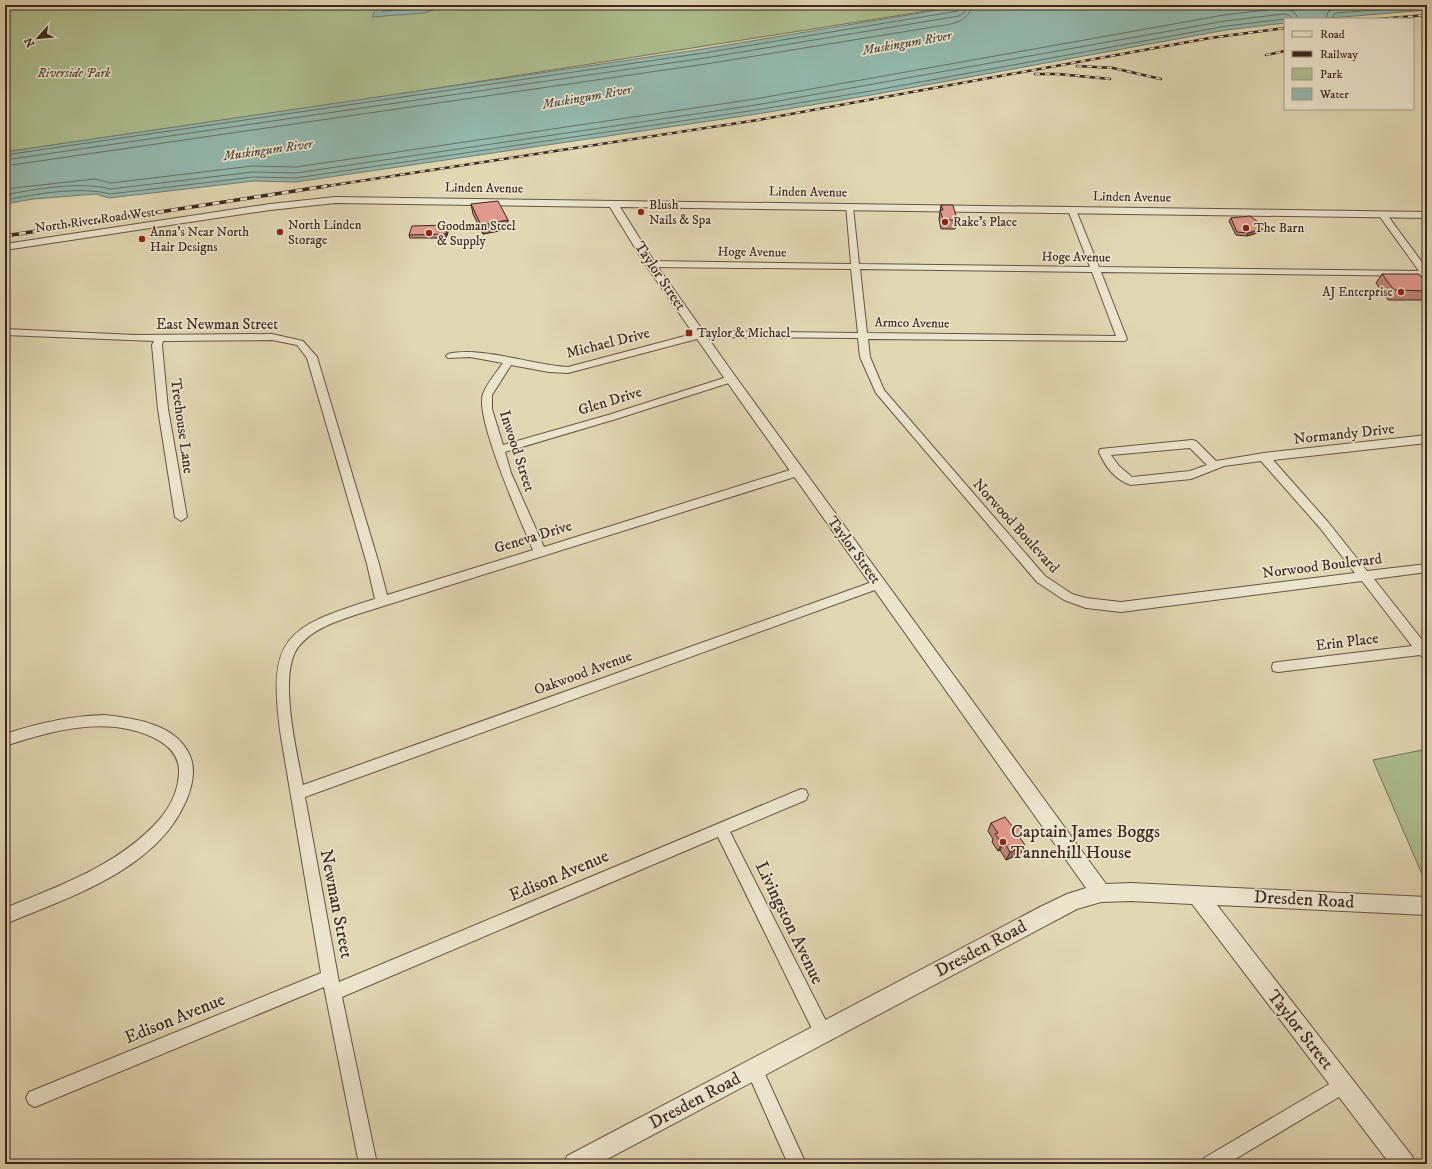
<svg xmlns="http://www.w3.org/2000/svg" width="1432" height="1169" viewBox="0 0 1432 1169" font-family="'IM FELL DW Pica',serif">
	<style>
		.green { fill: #aebf90; stroke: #757358 }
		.water { fill: #94b9af; stroke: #717f75 }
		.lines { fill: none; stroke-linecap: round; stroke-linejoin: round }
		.shore { stroke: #687067; stroke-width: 1 }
		.minor-casing { stroke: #655344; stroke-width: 2 }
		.tertiary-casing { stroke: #655344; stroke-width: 2 }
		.minor { fill: #ece5ce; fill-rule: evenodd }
		.tertiary { fill: #ece5ce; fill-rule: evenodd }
		.rail-far1-casing { stroke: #3c271f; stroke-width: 2.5 }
		.rail-casing { stroke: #3c271f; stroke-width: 3.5 }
		.rail-far1 { stroke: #ece5ce; stroke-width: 1.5; stroke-dasharray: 5; stroke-linecap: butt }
		.rail { stroke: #ece5ce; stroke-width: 2.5; stroke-dasharray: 7; stroke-linecap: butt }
		.wall { fill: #c18478; stroke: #3c271f }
		.shaded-wall { fill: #9d6b62; stroke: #3c271f }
		.building { fill: #e0998c; stroke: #3c271f }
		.poi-dot { fill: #8f2418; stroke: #ece5ce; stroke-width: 1.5 }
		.labels { text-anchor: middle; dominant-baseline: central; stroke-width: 3.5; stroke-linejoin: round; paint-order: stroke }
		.far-water-label { font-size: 13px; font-style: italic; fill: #524c43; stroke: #ece5ce }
		.far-park-label { font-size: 13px; font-style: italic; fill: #584d3b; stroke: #ece5ce }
		.far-street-label { font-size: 13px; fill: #3c271f; stroke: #ece5ce }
		.far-poi-label { font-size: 13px; fill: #3c271f; stroke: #ece5ce; text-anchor: start }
		.street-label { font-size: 15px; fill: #3c271f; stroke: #ece5ce }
		.near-poi-label { font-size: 18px; fill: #3c271f; stroke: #ece5ce; text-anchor: start }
		.near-street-label { font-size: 18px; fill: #3c271f; stroke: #ece5ce }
	</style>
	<rect width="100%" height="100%" fill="#e1d7b3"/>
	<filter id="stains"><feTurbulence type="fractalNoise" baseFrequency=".005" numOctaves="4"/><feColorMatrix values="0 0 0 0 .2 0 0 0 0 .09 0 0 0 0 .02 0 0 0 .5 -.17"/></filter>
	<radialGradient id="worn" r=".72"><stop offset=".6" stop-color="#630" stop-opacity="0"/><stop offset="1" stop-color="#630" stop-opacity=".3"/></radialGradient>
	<path class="green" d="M5,5H965L368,99L5,152Z
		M1427,749V886L1373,760Z"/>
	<path class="water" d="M438,5L439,8L424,13L372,17L377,6Z
		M980,5H1427V10L1318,19H1285V23L1226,30L871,95L757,114L296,182L254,181L109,198L96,194L33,199L5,204V152L703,49L962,6Z"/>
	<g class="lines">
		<path class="shore" d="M381,5L382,11L423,9L435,5
			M1326,19L1328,12L1334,8L1372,5
			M1331,19L1335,13L1427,6
			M5,155L704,53L958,11L962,5
			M5,160L705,58L959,16L965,12L967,5
			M5,166L706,64L927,28C947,24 966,26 973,5
			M5,189L95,179L111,183L252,166L296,167L755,99L1224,15L1285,8L1293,11L1299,19
			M5,195C35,189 81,181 110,189L253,172L296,173L756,105L1225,21L1283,14L1289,15L1293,19
			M5,200C35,194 81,186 110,194L253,177L296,178L756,110L871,91L1226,26L1285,19"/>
		<g class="minor-casing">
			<path id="minor" d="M846,205L853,207L859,264L1090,267L1068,210L1072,208L1076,210L1099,267L1419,271L1378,214L1382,212H1385L1427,269V276L1101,272L1127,339L1125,341L868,339L870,357L884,390L1045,576L1072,594L1086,598L1121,602L1355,573L1320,528L1261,461L1224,466L1191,479L1131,485C1115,480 1105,466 1099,452L1100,449L1192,440L1196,441L1216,461L1264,453L1427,435V443L1273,460L1328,522L1367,571L1427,564V572L1374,579L1427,646V660L1420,655L1278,672L1273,671L1272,667L1273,663L1278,662L1412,646L1362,581L1121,612L1086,608L1064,600L1037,582L876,393L860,357L858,338L717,337L701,340L697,339L568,373L549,372L511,365L492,395V409L503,445L608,415L727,377H735L736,379L735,381L616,419L505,452L511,473L544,547L793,469L797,468L802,472L801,475L358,614C337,621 314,628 299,646C277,672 297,753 303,785L875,581H883L885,584L883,587L305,797L339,982L801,789L806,790L808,795L806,800L730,832L829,1027L831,1033L829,1039L823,1041L817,1039L718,837L342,997L377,1164H359L324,987L35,1107L29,1104L26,1098L29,1092L321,973L281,737C267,638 284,627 375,599L367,564L307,358L297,345L272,340L163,341L162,345L168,409L187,517L181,521L175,517L158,409L152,345L154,341L5,335V329L135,335L272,334L303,341L317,357L379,564L387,595L533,550C522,524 474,416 483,394C487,383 496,373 503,363L470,357L448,358L446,356L448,354C480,346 532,365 568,367L700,332L704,334L717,331L858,333L851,269L650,267L646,264L650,261L851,264ZM860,269L1092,272L1116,336L867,333ZM1190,448L1207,465L1190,471L1132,477L1119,466L1111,455Z
				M104,715C134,718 177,724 190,756C196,770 192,787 186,801C156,870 70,897 5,924V908C59,886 119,865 159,820C171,806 179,789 179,771C179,756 170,747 158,740C111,714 53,730 5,746V734C38,723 70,716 104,715Z
				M754,1061L760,1063L806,1164H788L746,1069L748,1063Z
				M1343,1076L1349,1079L1352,1085L1349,1091L1227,1164H1201L1204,1158Z"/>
		</g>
		<g class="tertiary-casing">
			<path id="tertiary" d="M335,197L1427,212V218L620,207L655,263L735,376L1106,884L1131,883L1427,897V915L1217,905L1412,1156L1415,1164H1390L1192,904L1131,901L1101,902L1077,909L598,1164H564L567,1156L1040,907L1067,894L1086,888L727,382L645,264L610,207L335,203L270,210L5,250V244L270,204Z"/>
		</g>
		<use href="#minor" class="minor"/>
		<use href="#tertiary" class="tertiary"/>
		<g class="rail-far1-casing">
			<path id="rail-far1" d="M1378,19L1427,15
				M1266,55L1285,51
				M1077,66L1113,68L1161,79
				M1035,74H1058L1110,79
				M321,187L758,120L1210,38L1285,28"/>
		</g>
		<g class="rail-casing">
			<path id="rail" d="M5,236L327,186"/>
		</g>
		<use href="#rail-far1" class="rail-far1"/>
		<use href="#rail" class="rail"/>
	</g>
	<path class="wall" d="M471,204L509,229L483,234L473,214Z
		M941,205L957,220L955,229H941L939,219Z
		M1231,218L1264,231L1247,236L1236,235L1229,221Z
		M448,225L449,229L446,238H410L409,235Z
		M1382,274L1427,284V299L1426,300H1388L1376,283Z
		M991,823L1012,826L1022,833L1020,837L1021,853L1006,860L1000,850L998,851L992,842L993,839L988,831Z"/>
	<path class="shaded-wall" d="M508,220L509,229L483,234L481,225Z
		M448,225L449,229L446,238V234Z
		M1266,228L1264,231L1247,236L1248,233Z
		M1004,842L1000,850L998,851L1002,843Z
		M1025,845L1021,853L1006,860L1010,852Z"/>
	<path class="building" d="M498,201L508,220L481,225L471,204Z
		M941,205H953L957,220H943L940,210H943Z
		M1250,216L1266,228L1248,233L1237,232L1231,218Z
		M448,225L446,234L409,235L412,226Z
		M1382,274H1419L1427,284V291L1394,290Z
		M1005,817L1012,826L1016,825L1022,833L1018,835L1025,845L1010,852L1004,842L1002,843L995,834L998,833L991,823Z"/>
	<g class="poi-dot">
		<circle cx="641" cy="212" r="4"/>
		<circle cx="945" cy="222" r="4"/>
		<circle cx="1246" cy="228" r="4"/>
		<circle cx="280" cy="232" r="4"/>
		<circle cx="429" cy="233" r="4"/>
		<circle cx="142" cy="239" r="4"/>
		<circle cx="1401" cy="292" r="4"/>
		<rect x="685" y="329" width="8" height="8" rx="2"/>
		<circle cx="1003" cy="842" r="4"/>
	</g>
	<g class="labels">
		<g class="far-water-label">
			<text transform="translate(907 43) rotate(-10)">Muskingum River</text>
			<text transform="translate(587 97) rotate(-10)">Muskingum River</text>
			<text transform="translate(268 150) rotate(-8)">Muskingum River</text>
		</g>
		<g class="far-park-label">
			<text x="74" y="73">Riverside Park</text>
		</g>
		<g class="far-street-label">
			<text transform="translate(484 188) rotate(1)">Linden Avenue</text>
			<text transform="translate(808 192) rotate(1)">Linden Avenue</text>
			<text transform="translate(1132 197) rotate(1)">Linden Avenue</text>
			<text transform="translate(95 220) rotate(-8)">North River Road West</text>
			<text transform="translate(752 252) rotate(1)">Hoge Avenue</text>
			<text transform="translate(1076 257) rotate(1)">Hoge Avenue</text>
			<text transform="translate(912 323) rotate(1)">Armco Avenue</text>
		</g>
		<g class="far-poi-label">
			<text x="649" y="205">Blush<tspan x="649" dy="15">Nails &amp; Spa</tspan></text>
			<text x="953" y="222">Rake's Place</text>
			<text x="288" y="225">North Linden<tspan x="288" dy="15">Storage</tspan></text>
			<text x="437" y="226">Goodman Steel<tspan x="437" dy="15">&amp; Supply</tspan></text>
			<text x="1254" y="228">The Barn</text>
			<text x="150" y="232">Anna's Near North<tspan x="150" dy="15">Hair Designs</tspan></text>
			<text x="1393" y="292" text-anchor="end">AJ Enterprise</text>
			<text x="697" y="333">Taylor &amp; Michael</text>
		</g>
		<g class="street-label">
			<text transform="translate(660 276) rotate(56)">Taylor Street</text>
			<text x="217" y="324">East Newman Street</text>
			<text transform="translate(608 343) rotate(-14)">Michael Drive</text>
			<text transform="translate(610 401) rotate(-17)">Glen Drive</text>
			<text transform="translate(182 426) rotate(82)">Treehouse Lane</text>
			<text transform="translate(1344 434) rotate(-6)">Normandy Drive</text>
			<text transform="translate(517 451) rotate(72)">Inwood Street</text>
			<text transform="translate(1016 526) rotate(48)">Norwood Boulevard</text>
			<text transform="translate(533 537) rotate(-17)">Geneva Drive</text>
			<text transform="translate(854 550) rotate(54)">Taylor Street</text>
			<text transform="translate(1322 566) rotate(-7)">Norwood Boulevard</text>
			<text transform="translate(1347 642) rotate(-7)">Erin Place</text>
			<text transform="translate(583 673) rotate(-20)">Oakwood Avenue</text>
		</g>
		<g class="near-poi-label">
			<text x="1011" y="832">Captain James Boggs<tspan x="1011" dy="21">Tannehill House</tspan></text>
		</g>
		<g class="near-street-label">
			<text transform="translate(559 876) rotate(-23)">Edison Avenue</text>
			<text transform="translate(1304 900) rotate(3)">Dresden Road</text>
			<text transform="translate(336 904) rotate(79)">Newman Street</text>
			<text transform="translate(789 923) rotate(64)">Livingston Avenue</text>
			<text transform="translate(981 949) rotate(-28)">Dresden Road</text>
			<text transform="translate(175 1019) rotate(-22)">Edison Avenue</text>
			<text transform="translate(1300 1030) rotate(52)">Taylor Street</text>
			<text transform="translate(695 1101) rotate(-28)">Dresden Road</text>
		</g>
	</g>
	<rect width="1432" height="1169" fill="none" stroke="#e1d7b3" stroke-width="20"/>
	<rect x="6" y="6" width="1420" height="1157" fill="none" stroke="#3c271f" stroke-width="2"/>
	<rect x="10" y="10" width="1412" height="1149" fill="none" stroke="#3c271f"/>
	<rect x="1284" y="18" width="130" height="92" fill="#ece5ce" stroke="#a69988"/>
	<rect x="1292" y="31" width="20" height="6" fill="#ece5ce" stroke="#a69988"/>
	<text x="1320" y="38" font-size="12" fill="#3c271f">Road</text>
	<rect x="1292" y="51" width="20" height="6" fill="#3c271f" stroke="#a69988"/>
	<text x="1320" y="58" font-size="12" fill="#3c271f">Railway</text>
	<rect x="1292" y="68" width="20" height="12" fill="#aebf90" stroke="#a69988"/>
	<text x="1320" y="78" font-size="12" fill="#3c271f">Park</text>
	<rect x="1292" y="88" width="20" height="12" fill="#94b9af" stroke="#a69988"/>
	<text x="1320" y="98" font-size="12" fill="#3c271f">Water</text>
	<g transform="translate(38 38) rotate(243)" stroke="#ece5ce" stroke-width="3" paint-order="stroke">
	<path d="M0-3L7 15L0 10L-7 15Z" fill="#3c271f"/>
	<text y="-6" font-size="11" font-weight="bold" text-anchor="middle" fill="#3c271f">N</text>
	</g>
	<rect width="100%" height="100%" filter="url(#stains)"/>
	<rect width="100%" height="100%" fill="url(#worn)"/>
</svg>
